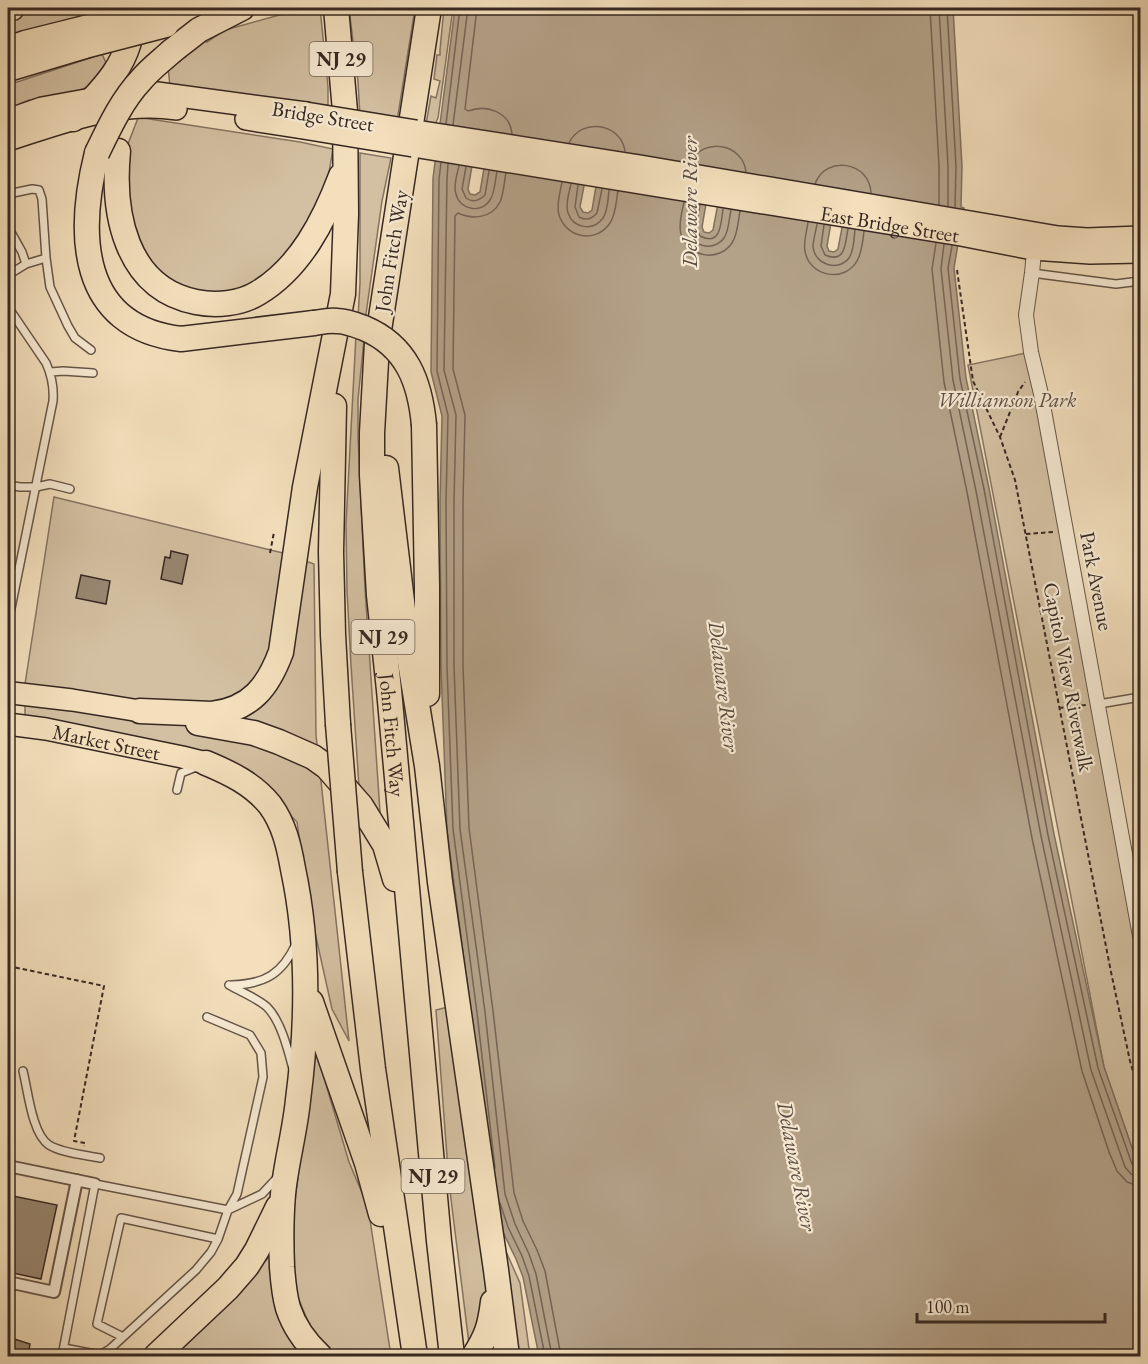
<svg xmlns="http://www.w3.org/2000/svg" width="1148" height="1364" viewBox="0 0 1148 1364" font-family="'EB Garamond',serif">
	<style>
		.green { fill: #d3c0a2; stroke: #857462; stroke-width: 1.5 }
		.water { fill: #b3a188; stroke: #81715f; stroke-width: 1.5; fill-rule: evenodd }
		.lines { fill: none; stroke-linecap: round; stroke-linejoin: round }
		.shore { stroke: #756455; stroke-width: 1.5 }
		.building { fill: #998772; stroke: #372822; stroke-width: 1.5 }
		.service-casing { stroke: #665648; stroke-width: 10 }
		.pedestrian-casing { stroke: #665648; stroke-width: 14 }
		.minor-casing { stroke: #665648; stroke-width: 16 }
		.primary-casing { stroke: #372822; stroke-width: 24 }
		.motorway-casing { stroke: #372822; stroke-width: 27 }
		.path { stroke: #372822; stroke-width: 2; stroke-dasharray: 4.5 3; stroke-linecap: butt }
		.service { stroke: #f7ead3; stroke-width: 7 }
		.pedestrian { stroke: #f7ead3; stroke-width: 10 }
		.minor { stroke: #f7ead3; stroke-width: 14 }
		.primary { stroke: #f3dfbc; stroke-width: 21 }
		.motorway { stroke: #f3dfbc; stroke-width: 24 }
		.primary-bridge-casing { stroke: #372822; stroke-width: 24; stroke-linecap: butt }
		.motorway-bridge-casing { stroke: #372822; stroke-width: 27; stroke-linecap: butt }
		.primary-bridge { stroke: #f3dfbc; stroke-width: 21 }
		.motorway-bridge { stroke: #f3dfbc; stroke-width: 24 }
		.labels { text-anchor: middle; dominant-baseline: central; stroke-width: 4.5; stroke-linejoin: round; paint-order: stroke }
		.shield { fill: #f7ead3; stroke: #716257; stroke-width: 1.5 }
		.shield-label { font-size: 20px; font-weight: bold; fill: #372822 }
		.street-label { font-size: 21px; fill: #372822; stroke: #f7ead3 }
		.park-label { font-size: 21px; font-style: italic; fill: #5e4e42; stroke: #f7ead3 }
		.water-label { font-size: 22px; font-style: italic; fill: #5c4c41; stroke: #f7ead3 }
	</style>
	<rect width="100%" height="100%" fill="#f3dfbc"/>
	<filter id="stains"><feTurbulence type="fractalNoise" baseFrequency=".00333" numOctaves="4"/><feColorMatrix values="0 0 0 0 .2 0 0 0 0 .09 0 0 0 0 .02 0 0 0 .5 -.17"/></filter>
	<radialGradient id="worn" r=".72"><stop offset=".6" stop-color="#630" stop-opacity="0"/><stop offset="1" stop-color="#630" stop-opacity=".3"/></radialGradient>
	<path class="green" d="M37,8H108L8,37V19Z
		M305,8H320L328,87V105L302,106L170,86L168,67L202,39L207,42L225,30Z
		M349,8H415L397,121L360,116L358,82Z
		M444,8H453L438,118L434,126L426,124L431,96L436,98L440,81L434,79L437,55H440V50Z
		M102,54L107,65C101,72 96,81 88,86C73,96 46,96 29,100C22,102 15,107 8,109V85Z
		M138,118H143L300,142L333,149L325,196L316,217L263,285L212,299L156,277L128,225V144Z
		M360,153L391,158L382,201L365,321L358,318L360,283Z
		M356,335L364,340L358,399V437L365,589L380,812H378L359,787L351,665L347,591L346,524Z
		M1031,352L1140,939V1169L1131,1145L1104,1067L968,365Z
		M54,497L283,553L314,564L316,735L349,1041L332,1009L310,910L297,822L267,791L25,719V684Z
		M448,1007L482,1237L488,1313L470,1352L449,1183L436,1010Z
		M314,1044L349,1162L368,1207L391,1356H333L317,1343L294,1288V1209Z
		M500,1238L520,1283L530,1356H515Z
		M272,1254L311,1356H172Z"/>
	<path class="water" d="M455,8H953L962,166L961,207L964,208L954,268L966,378L989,488L1054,834L1104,1067L1131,1145L1140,1169V1356H539L523,1277L516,1259L502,1230L492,1197L471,1013L447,830L441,666L440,502L442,416L431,372L433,178ZM478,131L490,133L480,192L475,195L470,194L468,189ZM591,149L602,151L592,210L588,213L583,212L580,207ZM712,169L724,171L713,230L709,233L704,232L702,227ZM837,188L849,190L838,249L834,252L829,251L827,246Z"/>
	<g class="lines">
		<path class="shore" d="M477,8L465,109L468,111C487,104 510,112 512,134
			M930,8L939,166V205
			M939,8L948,166V206
			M947,8L956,166L955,207
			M446,124L460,8
			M453,125L468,8
			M569,143C581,117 621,123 625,151
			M691,162C703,137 743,143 746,172
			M441,163L439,179L437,371L448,415L446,502L447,666L453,829L477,1013L495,1168
			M448,164L447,179L444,370L456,415L454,502V666L460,829L485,1012L505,1194L515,1224L529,1254L536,1274L552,1356
			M459,166C457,174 453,186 456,194C460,210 481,214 490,200C495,193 495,180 497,172
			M466,167L462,189L466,198C473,203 479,201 485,195L489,171
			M506,173C504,182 504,193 500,202C492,218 473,220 458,213L455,216L453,369L465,415L463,502V666L469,828L493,1011L514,1193L523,1221L537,1250L545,1271L561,1356
			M562,182C560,193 556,205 559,215C566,238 596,244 610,223C616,214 616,201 618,191
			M571,184C569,193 565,204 568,213C573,228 593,232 603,218C608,211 608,199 609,190
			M815,184C826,154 870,162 871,193
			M578,185L575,207L579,217C586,221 592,219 597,213L602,189
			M684,202C682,212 678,224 681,234C688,257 718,263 732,243C738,234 738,221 740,211
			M692,204C691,211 688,220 689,228C689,246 713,253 724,238C729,231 729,218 731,210
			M700,205L696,227L700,236C721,247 721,223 723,209
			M808,222C807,231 803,242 805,251C809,277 846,284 858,259C862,251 863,240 864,231
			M817,224C816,231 813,240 813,247C815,265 838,272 849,258C854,251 854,238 855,230
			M824,225L821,246L825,255C846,264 845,243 848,229
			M936,243L932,269L944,382L967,492L1032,838L1082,1071L1109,1152L1117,1171L1127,1182L1133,1184L1140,1185
			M944,244L941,269L953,380L976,491L1041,836L1091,1070L1125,1167L1131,1174L1140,1176
			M952,246L948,268L960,379L984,489L1048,835L1098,1068L1132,1164L1136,1168H1140
			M500,1203L508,1227L522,1256L529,1276L545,1356"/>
	</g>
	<path class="building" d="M171,551L188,555L182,584L161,579L165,557L170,558Z
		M81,575L110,581L106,604L76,598Z
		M8,1195L57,1205L41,1279L8,1272Z
		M8,1337L30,1344L28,1356H8Z"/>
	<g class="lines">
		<g class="service-casing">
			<path id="service" d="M8,194L32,189L39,190L42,199L46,258L50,287L68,326L75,338L91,350
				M8,227L22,252L26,264
				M1032,273L1116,284L1140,281
				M8,275L26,264L46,258
				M8,307L46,363C52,376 54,387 53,401L8,623
				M51,372L63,371L93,373
				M8,485L20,487H36L50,484L70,489
				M1099,704L1140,697
				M177,790L181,773L196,767
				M229,985C241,992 257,998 267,1007C281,1021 288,1050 293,1069
				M232,985C265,984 282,974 296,944
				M23,1071C28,1091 32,1134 49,1145C62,1153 85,1155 100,1158
				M123,1337L97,1324L121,1218L218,1239
				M64,1348L100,1355L110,1349L196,1270L211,1252L218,1239L228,1210L237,1194L263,1077L261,1053L250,1035L207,1017
				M62,1356L95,1184L228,1210L262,1194L277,1178"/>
		</g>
		<g class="pedestrian-casing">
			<path id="pedestrian" d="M8,1166L95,1184
				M8,1282L54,1292L77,1180"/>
		</g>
		<g class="minor-casing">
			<path id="minor" d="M1035,241L1032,273L1026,315L1031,352L1041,394L1140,936"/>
		</g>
		<g class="primary-casing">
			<g id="primary">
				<path d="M246,119L303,128"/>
				<path d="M8,120L42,108L119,94L142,92L157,93L306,113"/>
				<path d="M416,131L640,166L1058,237L1087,239L1140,237"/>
				<path d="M8,140C61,123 119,100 176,109"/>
				<path id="s1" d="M413,146L961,235L1033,249L1090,253L1140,252"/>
				<path d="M8,691L12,693L72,700L140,711"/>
				<path id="s2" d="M8,724L46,729L182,757L206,763"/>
			</g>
		</g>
		<g class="motorway-casing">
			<g id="motorway">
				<path id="s3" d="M429,8L377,343L372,433V475L379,595L389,690L439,1241L452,1356"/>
				<path d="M8,9L12,8"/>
				<path d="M8,49L25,43L89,27"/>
				<path d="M172,51L199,30L242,8"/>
				<path d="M8,69L85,46"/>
				<path d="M73,119C102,91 134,59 132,16"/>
				<path d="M118,151C112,212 125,288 196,302C216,306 240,304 258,293C300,268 324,221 341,176"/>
				<path d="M97,153C77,233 78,327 181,339L314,323"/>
				<path d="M334,406L331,552L333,635L338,724"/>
				<path d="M424,425L427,586V694"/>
				<path d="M386,468L407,643L427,766L440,882L496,1270L507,1356"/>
				<path d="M140,711L212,714C251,709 268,687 281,652L305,487L343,294L346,214L345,111L336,8"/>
				<path d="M198,723L254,733L279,742L313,757L327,767L361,806L385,845L395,879"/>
				<path d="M206,763C230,773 253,784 270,805C284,824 289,846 293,869C309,944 308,1023 298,1100C295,1131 286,1163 283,1194C281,1218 281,1243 282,1267C283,1281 284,1294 288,1308C294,1326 306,1343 320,1356"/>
				<path d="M350,872L373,1069L415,1356"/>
				<path d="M311,1002L367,1163L381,1214"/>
				<path d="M156,1356L228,1288L247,1266L257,1250L278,1207"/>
				<path d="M474,1356C487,1336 490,1326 493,1302"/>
			</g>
		</g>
		<path class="path" d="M957,270L973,381L1000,437L1015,480L1111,972L1130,1061L1140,1095
			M1000,437L1018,392L1025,382
			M1026,534L1053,532
			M270,553L274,532
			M1059,708L1086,705
			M8,966L104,986L74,1141L85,1143L84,1146"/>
		<use href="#service" class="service"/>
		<use href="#pedestrian" class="pedestrian"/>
		<use href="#minor" class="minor"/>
		<use href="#primary" class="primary"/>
		<use href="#motorway" class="motorway"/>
		<g class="primary-bridge-casing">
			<path id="primary-bridge" d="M306,113L416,131
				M303,128L413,146"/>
		</g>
		<g class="motorway-bridge-casing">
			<path id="motorway-bridge" d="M89,27L160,8
				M85,46L166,25
				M97,153C109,128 122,100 141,80C150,69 161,61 172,51
				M314,323C321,322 329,320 337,321C346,321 356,325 364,328C407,346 420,382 424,425
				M338,724L350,872"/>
		</g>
		<use href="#primary-bridge" class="primary-bridge"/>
		<use href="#motorway-bridge" class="motorway-bridge"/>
	</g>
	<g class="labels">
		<g class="shield">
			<rect x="309.5" y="42" width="63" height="34" rx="4.5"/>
			<rect x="351.5" y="620" width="63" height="34" rx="4.5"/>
			<rect x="401.5" y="1159" width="63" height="34" rx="4.5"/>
		</g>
		<g class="shield-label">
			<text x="341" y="59">NJ 29</text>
			<text x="383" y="637">NJ 29</text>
			<text x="433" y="1176">NJ 29</text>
		</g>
		<g class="street-label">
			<text transform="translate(323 116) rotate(9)">Bridge Street</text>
			<text stroke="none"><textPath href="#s1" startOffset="483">East Bridge Street</textPath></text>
			<text transform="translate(391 251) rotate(-81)">John Fitch Way</text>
			<text transform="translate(1097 581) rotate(79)">Park Avenue</text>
			<text transform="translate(1069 677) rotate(79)">Capitol View Riverwalk</text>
			<text stroke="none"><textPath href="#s3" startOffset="732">John Fitch Way</textPath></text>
			<text stroke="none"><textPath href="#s2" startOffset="100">Market Street</textPath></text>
		</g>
		<g class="park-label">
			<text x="1007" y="399">Williamson Park</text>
		</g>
		<g class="water-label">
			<text transform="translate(689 202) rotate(-90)">Delaware River</text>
			<text transform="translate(724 686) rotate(83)">Delaware River</text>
			<text transform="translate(797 1166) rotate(79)">Delaware River</text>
		</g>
	</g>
	<rect width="1148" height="1364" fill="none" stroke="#f3dfbc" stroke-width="30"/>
	<rect x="9" y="9" width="1130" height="1346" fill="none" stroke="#372822" stroke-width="3"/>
	<rect x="15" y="15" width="1118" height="1334" fill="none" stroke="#372822" stroke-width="1.5"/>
	<path d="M917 1313v9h188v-9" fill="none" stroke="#372822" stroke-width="3"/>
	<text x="926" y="1313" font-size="18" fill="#372822" stroke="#f7ead3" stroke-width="4.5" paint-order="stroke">100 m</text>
	<rect width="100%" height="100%" filter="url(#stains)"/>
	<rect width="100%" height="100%" fill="url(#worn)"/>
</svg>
